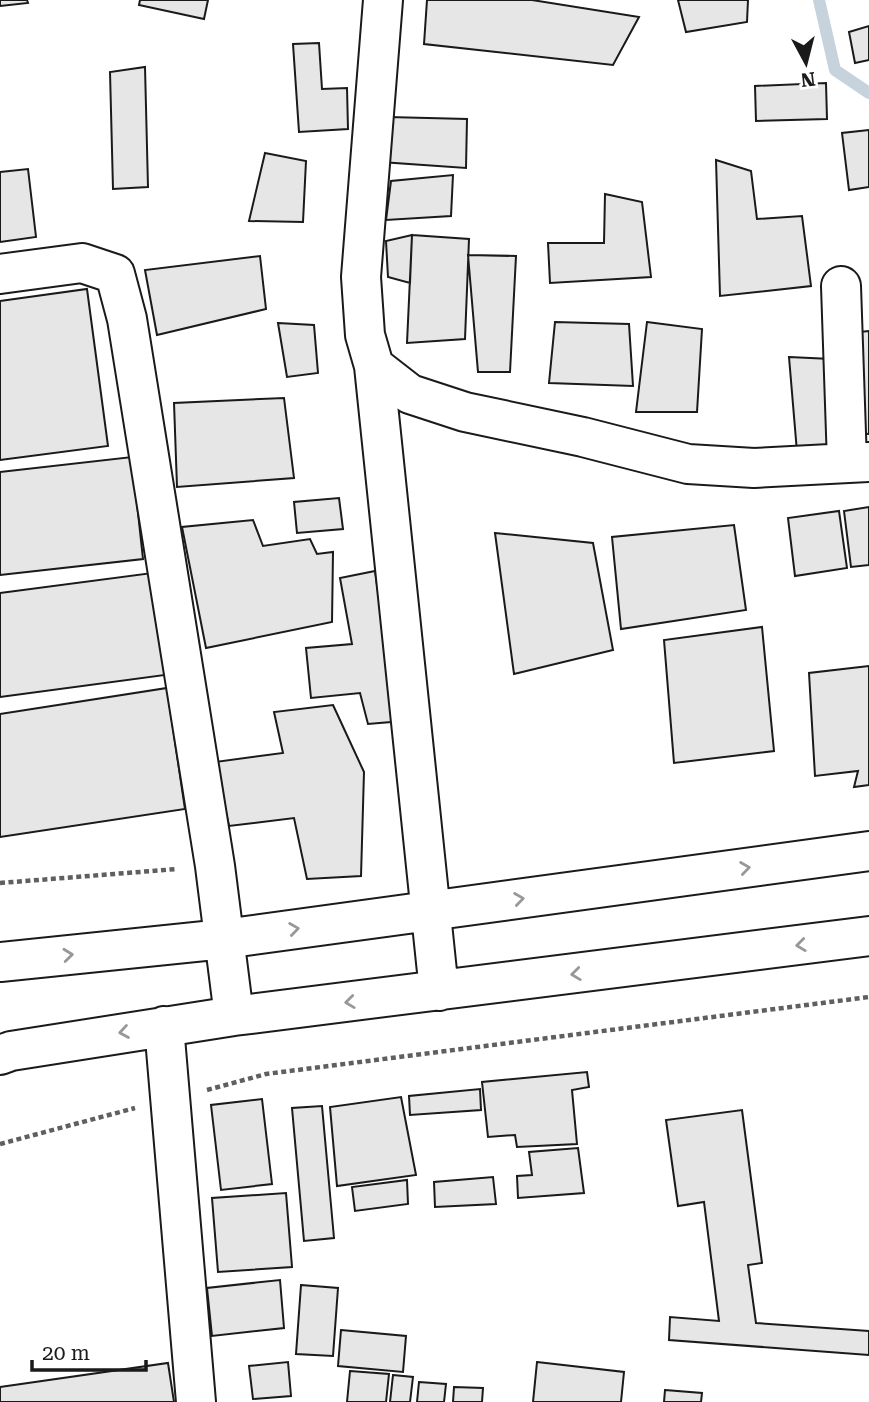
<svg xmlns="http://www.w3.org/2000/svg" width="869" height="1402" viewBox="0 0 869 1402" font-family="'Roboto Serif',serif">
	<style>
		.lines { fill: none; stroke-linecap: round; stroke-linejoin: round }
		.stream { stroke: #c6d2dc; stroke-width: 12 }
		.building { fill: #e6e6e6; stroke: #1a1a1a; stroke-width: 2 }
		.minor-casing { stroke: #1a1a1a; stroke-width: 42 }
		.path { stroke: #5f5f5f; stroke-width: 4.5; stroke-dasharray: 5 3.5; stroke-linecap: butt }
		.minor { stroke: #fff; stroke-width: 38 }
		.oneway { stroke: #989898 }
	</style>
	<rect width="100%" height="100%" fill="#fff"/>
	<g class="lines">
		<path class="stream" d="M819,0L835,70L869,93"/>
	</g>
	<path class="building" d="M0,0H27L28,3L0,6Z
		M140,0H208L204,19L139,5Z
		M427,0H532L639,17L613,65L424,44Z
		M678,0H748L747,22L686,32Z
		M869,26V60L855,63L849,32Z
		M319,43L322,89L347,88L348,129L299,132L293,44Z
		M145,67L148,187L113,189L110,72Z
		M826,83L827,119L756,121L755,86Z
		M388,117L467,119L466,168L381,162Z
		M869,130V187L849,190L842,133Z
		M265,153L306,161L303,222L249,221Z
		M716,160L751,171L757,219L802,216L811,286L720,296Z
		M28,169L36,237L0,242V172Z
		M453,175L451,216L386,220L391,181Z
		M605,194L642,202L651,277L550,283L548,243H604Z
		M412,235L469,239L465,339L407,343Z
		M412,235L410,283L388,277L386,241Z
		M468,255L516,256L510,372H478Z
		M260,256L266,309L157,335L145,270Z
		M87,289L108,446L0,460V301Z
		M555,322L629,324L633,386L549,383Z
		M647,322L702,329L697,412H636Z
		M278,323L314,325L318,373L287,377Z
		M869,331V434L855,433L850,333Z
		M789,357L831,359L833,450L797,452Z
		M284,398L294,478L177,487L174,403Z
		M132,457L143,559L0,575V472Z
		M339,498L343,529L297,533L294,502Z
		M869,507V565L851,567L844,511Z
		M839,511L847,568L795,576L788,518Z
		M253,520L263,546L310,539L317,554L333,552L332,622L206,648L182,527Z
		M734,525L746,610L621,629L612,537Z
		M495,533L593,543L613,650L514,674Z
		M375,571L393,694L391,722L368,724L360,693L311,698L306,648L352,644L340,578Z
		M152,573L165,675L0,697V593Z
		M762,627L774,751L674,763L664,640Z
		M869,666V785L854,787L858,771L815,776L809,673Z
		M167,688L185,809L0,837V714Z
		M333,705L364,772L361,876L307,879L294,818L229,826L215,762L283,753L274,712Z
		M587,1072L589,1087L572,1090L577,1144L517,1147L515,1135L488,1137L482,1082Z
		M480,1089L481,1110L410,1115L409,1096Z
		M401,1097L416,1175L337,1186L330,1107Z
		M262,1099L272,1184L221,1190L211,1105Z
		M322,1106L334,1238L304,1241L292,1108Z
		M742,1110L762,1263L748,1265L756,1323L869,1331V1355L669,1340L670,1317L719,1321L704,1202L678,1206L666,1120Z
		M578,1148L584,1193L518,1198L517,1176L532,1175L529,1152Z
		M493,1177L496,1204L435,1207L434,1182Z
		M407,1180L408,1204L355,1211L352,1187Z
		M286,1193L292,1267L218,1272L212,1198Z
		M280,1280L284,1328L212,1336L207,1288Z
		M301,1285L338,1288L333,1356L296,1354Z
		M341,1330L406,1336L403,1372L338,1366Z
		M288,1362L291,1396L253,1399L249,1366Z
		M537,1362L624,1372L621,1402H533Z
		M168,1363L174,1402H0V1387Z
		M350,1371L389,1374L386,1402H347Z
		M393,1375L413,1377L410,1402H390Z
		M419,1382L446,1384L444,1402H417Z
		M454,1387L483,1388L482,1402H453Z
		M665,1390L702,1393L701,1402H664Z"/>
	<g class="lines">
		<g class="minor-casing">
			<path id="minor" d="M383,0L361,277L365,335L374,366L410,394L465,412L583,437L688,464L754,468L869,462
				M0,274L82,263L115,274L127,319L215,866L234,1016
				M841,286L847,463
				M374,366L439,991
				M0,962L224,939L869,851
				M164,1026L196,1402
				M0,1055L11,1051L234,1016L869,936"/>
		</g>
		<path class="path" d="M0,883L177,869
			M207,1090L266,1074L869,997
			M0,1144L135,1108"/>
		<use href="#minor" class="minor"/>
	</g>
	<defs><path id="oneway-chevron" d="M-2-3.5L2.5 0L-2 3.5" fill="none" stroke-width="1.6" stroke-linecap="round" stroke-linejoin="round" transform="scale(1.75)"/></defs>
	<g class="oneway">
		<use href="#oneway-chevron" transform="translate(745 868) rotate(-8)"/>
		<use href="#oneway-chevron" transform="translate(519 899) rotate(-8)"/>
		<use href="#oneway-chevron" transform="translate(294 929) rotate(-8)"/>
		<use href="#oneway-chevron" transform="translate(801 945) rotate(173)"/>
		<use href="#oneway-chevron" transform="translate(68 955) rotate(-6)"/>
		<use href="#oneway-chevron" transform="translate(576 974) rotate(173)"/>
		<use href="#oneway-chevron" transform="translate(350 1002) rotate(173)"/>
		<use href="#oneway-chevron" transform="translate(124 1032) rotate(171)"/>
	</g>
	<g transform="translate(806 63) rotate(173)" stroke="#ffffff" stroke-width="5" paint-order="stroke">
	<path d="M0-5L12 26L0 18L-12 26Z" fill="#1a1a1a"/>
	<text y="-10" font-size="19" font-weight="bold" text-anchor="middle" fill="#1a1a1a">N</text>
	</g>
	<path d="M32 1360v10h114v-10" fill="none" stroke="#1a1a1a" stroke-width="3.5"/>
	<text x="42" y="1360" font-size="21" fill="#1a1a1a" stroke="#ffffff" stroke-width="5" paint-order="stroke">20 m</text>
</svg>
